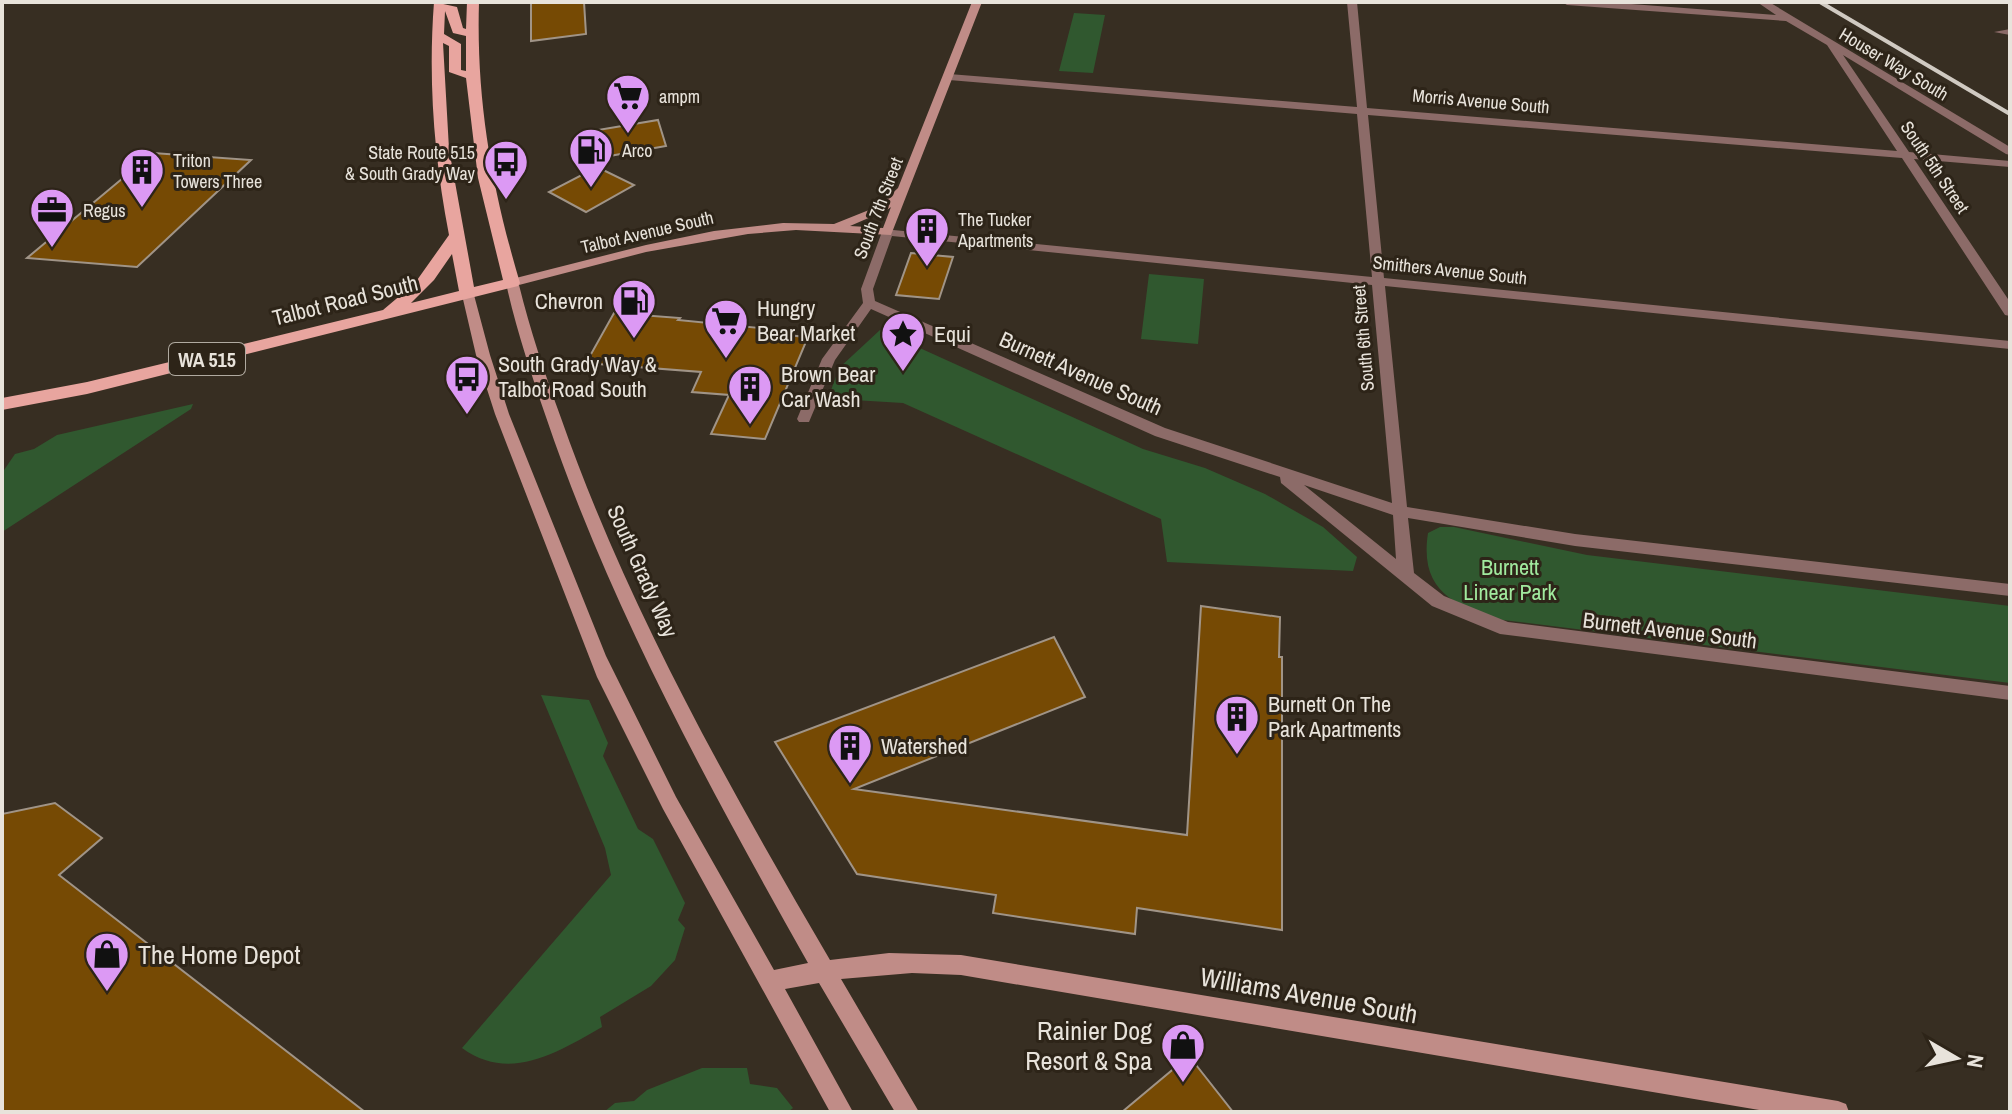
<svg xmlns="http://www.w3.org/2000/svg" width="2012" height="1114" viewBox="0 0 2012 1114" font-family="'Archivo Narrow',sans-serif">
	<style>
		.green { fill: #30582f }
		.building { fill: #764a04; stroke: #a09487; stroke-width: 2 }
		.lines { fill: none; stroke-linecap: round; stroke-linejoin: round }
		.street { fill: #8c6b68; fill-rule: evenodd }
		.secondary { fill: #c08c87; fill-rule: evenodd }
		.primary { fill: #e8a59f; fill-rule: evenodd }
		.rail { stroke: #d0cac2; stroke-width: 4 }
		.labels { text-anchor: middle; dominant-baseline: central; stroke-width: 6; stroke-linejoin: round; paint-order: stroke }
		.far-street-label { font-size: 18px; fill: #e8e3db; stroke: #2d2418 }
		.far-poi-label { font-size: 18px; fill: #e8e3db; stroke: #2d2418; text-anchor: start }
		.shield { fill: #2d2418; stroke: #b0aaa0; stroke-width: 2 }
		.shield-label { font-size: 20px; font-weight: bold; fill: #e8e3db }
		.street-label { font-size: 22px; fill: #e8e3db; stroke: #2d2418 }
		.poi-label { font-size: 22px; fill: #e8e3db; stroke: #2d2418; text-anchor: start }
		.park-label { font-size: 22px; fill: #a1ea9e; stroke: #2d2418 }
		.near-poi-label { font-size: 26px; fill: #e8e3db; stroke: #2d2418; text-anchor: start }
		.near-street-label { font-size: 26px; fill: #e8e3db; stroke: #2d2418 }
	</style>
	<rect width="100%" height="100%" fill="#372e22"/>
	<path class="green" d="M1074,13L1105,15L1093,73L1059,71Z
		M1149,274L1204,279L1198,344L1141,339Z
		M880,330L1143,449L1205,468L1265,494L1323,527L1357,557L1353,571L1167,562L1161,519L903,403L837,399L833,409L825,407L839,368Z
		M193,404L191,409L2,532V473L15,454L34,449L57,435Z
		M1440,527H1454L1587,555L2010,606V683L1503,620C1455,606 1419,592 1428,533Z
		M541,695L589,700L608,743L603,756L638,829L653,839L685,903L678,920L685,928L675,960L651,986L600,1017L602,1027C558,1052 510,1083 462,1048L611,875L605,848Z
		M702,1068H747L750,1084L777,1088L793,1108L788,1112H604L615,1103L634,1101L647,1090Z"/>
	<path class="building" d="M531,2H584L586,34L531,41Z
		M658,120L666,146L598,158L592,131Z
		M153,153L251,160L137,267L27,258Z
		M597,167L634,185L586,212L549,192Z
		M911,253L953,257L939,299L896,295Z
		M614,313L680,318L678,320L760,328L758,333L808,337L765,439L711,434L729,395L692,392L701,372L586,363Z
		M1201,606L1280,617L1279,657H1282V930L1137,908L1135,934L993,913L996,895L857,874L775,742L1054,637L1085,697L854,789L1187,835Z
		M55,803L102,838L59,875L365,1112H2V814Z
		M1189,1056L1233,1112H1122Z"/>
	<g class="lines">
		<path class="street" d="M1347,2H1357L1367,108L1897,151L1827,45L1786,21L1567,5L1562,2H1605L1776,15L1757,2H1769L2010,147V155L2006,154L1843,55L1909,152L2010,161V167L1914,159L2010,302V316L2005,315L1902,158L1368,115L1384,278L2010,341V349L1385,286L1407,507L1575,534L2010,584V596L1575,546L1408,518L1414,573L1444,596L1508,622L2010,686V700L1500,634L1432,606L1281,483L1280,477L1155,436L871,309L835,360L809,422H799L797,419L822,359L863,303L861,289L883,229L1372,277L1357,114L949,80L944,77L949,74L1357,107ZM892,236L1372,285L1392,503L1165,428L875,301L873,289ZM1304,485L1393,515L1396,559Z
			M2010,29V35L1994,32Z"/>
		<path class="secondary" d="M972,2H982L891,235L796,230L748,234L646,252L519,285C530,330 545,374 561,418C628,609 728,785 830,960L889,953L961,955L1838,1101L1846,1104L1849,1112H1771L961,975L912,973L841,979L919,1112H895L819,983L785,989L853,1112H830L663,809L597,677L495,414L476,355L462,295L468,291L474,295L490,355L509,414L606,656L676,797L774,970L808,963C709,787 611,609 546,417C531,373 516,329 506,283L508,280L646,245L714,231L783,223L834,224L879,206L898,188ZM891,207L883,228L850,226L887,210Z"/>
		<path class="primary" d="M434,2L457,7L463,28L466,29L467,2H479C476,100 492,189 520,283L518,286L87,394L2,410V398L87,382L383,310L415,283L449,235C434,157 428,80 434,2ZM445,11L453,33L466,36V71L461,70V44L444,34ZM443,43L449,46V72L466,78L478,178L503,280L474,287L449,149ZM452,254L459,291L411,303L434,280Z"/>
		<path class="rail" d="M1820,2L2010,114"/>
	</g>
	<defs>
		<g id="supermarket-pin" transform="scale(2.3)"><path d="M0 17L-7.5 6A9.5 9.5 0 1 1 7.5 6Z" fill="#dc99f4" stroke="#2d2418"/><path d="M-6-5.5h2.5l.6 2H6L4.5 2H-2.5L-4.4-4H-6ZM-1.5 3.2a1.3 1.3 0 1 0 .1 0ZM3 3.2a1.3 1.3 0 1 0 .1 0Z" fill="#111"/></g>
		<g id="fuel-pin" transform="scale(2.3)"><path d="M0 17L-7.5 6A9.5 9.5 0 1 1 7.5 6Z" fill="#dc99f4" stroke="#2d2418"/><path d="M-5.5-6h7V0h2V4h1.3V-2.5L3-4.5l.8-.8L6-3V5H2.5V1h-1V6h-7ZM-4.2-4.7v3.2H.2V-4.7Z" fill="#111"/></g>
		<g id="bus-pin" transform="scale(2.3)"><path d="M0 17L-7.5 6A9.5 9.5 0 1 1 7.5 6Z" fill="#dc99f4" stroke="#2d2418"/><path d="M-5-6H5V4H4V6H2V4H-2V6H-4V4H-5ZM-3.5-4V0h7V-4ZM-3.5 1.2v1.5H-2V1.2ZM2 1.2v1.5H3.5V1.2Z" fill="#111"/></g>
		<g id="building-pin" transform="scale(2.3)"><path d="M0 17L-7.5 6A9.5 9.5 0 1 1 7.5 6Z" fill="#dc99f4" stroke="#2d2418"/><path d="M-4-6H4V6H1V3H-1V6H-4ZM-2.5-4.3h1.7v1.8h-1.7ZM.8-4.3h1.7v1.8H.8ZM-2.5-1h1.7V.8h-1.7ZM.8-1h1.7V.8H.8Z" fill="#111"/></g>
		<g id="office-pin" transform="scale(2.3)"><path d="M0 17L-7.5 6A9.5 9.5 0 1 1 7.5 6Z" fill="#dc99f4" stroke="#2d2418"/><path d="M-6-3h4V-5.5h4V-3h4V5H-6ZM-1-4.5V-3h2v-1.5ZM-6 0V1H6V0Z" fill="#111"/></g>
		<g id="sight-pin" transform="scale(2.3)"><path d="M0 17L-7.5 6A9.5 9.5 0 1 1 7.5 6Z" fill="#dc99f4" stroke="#2d2418"/><path d="M0-6L1.8-2.2L6-1.7L2.9 1.2L3.7 5.4L0 3.3L-3.7 5.4L-2.9 1.2L-6-1.7L-1.8-2.2Z" fill="#111"/></g>
		<g id="shop-pin" transform="scale(2.3)"><path d="M0 17L-7.5 6A9.5 9.5 0 1 1 7.5 6Z" fill="#dc99f4" stroke="#2d2418"/><path d="M-5-2.5h2.3a2.7 3.5 0 0 1 5.4 0H5L5.5 6h-11ZM-1.5-2.5h3a1.5 2.3 0 0 0-3 0Z" fill="#111"/></g>
	</defs>
	<g fill-rule="evenodd">
		<use href="#supermarket-pin" x="628" y="96"/>
		<use href="#fuel-pin" x="591" y="150"/>
		<use href="#bus-pin" x="506" y="162"/>
		<use href="#building-pin" x="142" y="170"/>
		<use href="#office-pin" x="52" y="210"/>
		<use href="#building-pin" x="927" y="229"/>
		<use href="#fuel-pin" x="634" y="301"/>
		<use href="#supermarket-pin" x="726" y="321"/>
		<use href="#sight-pin" x="903" y="334"/>
		<use href="#bus-pin" x="467" y="377"/>
		<use href="#building-pin" x="750" y="387"/>
		<use href="#building-pin" x="1237" y="717"/>
		<use href="#building-pin" x="850" y="746"/>
		<use href="#shop-pin" x="107" y="954"/>
		<use href="#shop-pin" x="1183" y="1045"/>
	</g>
	<g class="labels">
		<g class="far-street-label">
			<text transform="translate(1894 64) rotate(31)">Houser Way South</text>
			<text transform="translate(1481 101) rotate(5)">Morris Avenue South</text>
			<text transform="translate(1935 167) rotate(56)">South 5th Street</text>
			<text transform="translate(878 208) rotate(-69)">South 7th Street</text>
			<text transform="translate(647 232) rotate(-13)">Talbot Avenue South</text>
			<text transform="translate(1450 270) rotate(6)">Smithers Avenue South</text>
			<text transform="translate(1363 338) rotate(-95)">South 6th Street</text>
		</g>
		<g class="far-poi-label">
			<text x="659" y="96">ampm</text>
			<text x="622" y="150">Arco</text>
			<text x="475" y="152" text-anchor="end">State Route 515<tspan x="475" dy="21">&amp; South Grady Way</tspan></text>
			<text x="173" y="160">Triton<tspan x="173" dy="21">Towers Three</tspan></text>
			<text x="83" y="210">Regus</text>
			<text x="958" y="219">The Tucker<tspan x="958" dy="21">Apartments</tspan></text>
		</g>
		<rect class="shield" x="169" y="343" width="76" height="32" rx="6"/>
		<g class="shield-label">
			<text x="207" y="359">WA 515</text>
		</g>
		<g class="street-label">
			<text transform="translate(345 300) rotate(-14)">Talbot Road South</text>
			<text transform="translate(1081 373) rotate(24)">Burnett Avenue South</text>
			<text transform="translate(643 571) rotate(66)">South Grady Way</text>
			<text transform="translate(1670 630) rotate(7)">Burnett Avenue South</text>
		</g>
		<g class="poi-label">
			<text x="603" y="301" text-anchor="end">Chevron</text>
			<text x="757" y="308">Hungry<tspan x="757" dy="25">Bear Market</tspan></text>
			<text x="934" y="334">Equi</text>
			<text x="498" y="364">South Grady Way &amp;<tspan x="498" dy="25">Talbot Road South</tspan></text>
			<text x="781" y="374">Brown Bear<tspan x="781" dy="25">Car Wash</tspan></text>
			<text x="1268" y="704">Burnett On The<tspan x="1268" dy="25">Park Apartments</tspan></text>
			<text x="881" y="746">Watershed</text>
		</g>
		<g class="park-label">
			<text x="1510" y="567">Burnett<tspan x="1510" dy="25">Linear Park</tspan></text>
		</g>
		<g class="near-poi-label">
			<text x="138" y="954">The Home Depot</text>
			<text x="1152" y="1030" text-anchor="end">Rainier Dog<tspan x="1152" dy="30">Resort &amp; Spa</tspan></text>
		</g>
		<g class="near-street-label">
			<text transform="translate(1309 995) rotate(10)">Williams Avenue South</text>
		</g>
	</g>
	<rect width="2012" height="1114" fill="none" stroke="#e8e3db" stroke-width="8"/>
	<g transform="translate(1956 1058) rotate(99)" stroke="#2d2418" stroke-width="6" paint-order="stroke">
	<path d="M0-6L14 30L0 20L-14 30Z" fill="#e8e3db"/>
	<text y="-12" font-size="22" font-weight="bold" text-anchor="middle" fill="#e8e3db">N</text>
	</g>
</svg>
